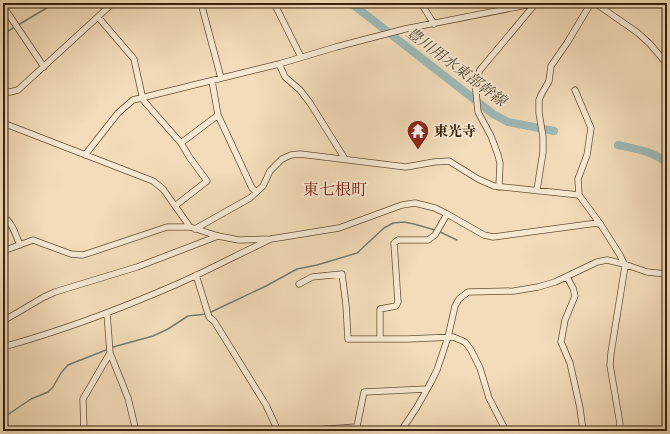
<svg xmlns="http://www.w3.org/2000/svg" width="670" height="434" viewBox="0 0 670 434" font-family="'IM FELL Double Pica','Noto Serif JP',serif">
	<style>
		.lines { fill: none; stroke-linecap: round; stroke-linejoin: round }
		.stream { stroke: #737d72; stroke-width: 1.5 }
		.river { stroke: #9dbab8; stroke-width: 8 }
		.minor-casing { stroke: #645036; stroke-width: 7 }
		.minor { stroke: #f7e8d2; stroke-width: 5.5 }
		.labels { text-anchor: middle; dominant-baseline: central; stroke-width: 4; stroke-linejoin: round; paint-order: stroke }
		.poi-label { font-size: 14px; font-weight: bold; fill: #35210a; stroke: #f7e8d2; text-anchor: start }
		.water-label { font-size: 15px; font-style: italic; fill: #544f3e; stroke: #f7e8d2 }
		.quarter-label { font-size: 16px; fill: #7a1f14; stroke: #f7e8d2 }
	</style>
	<rect width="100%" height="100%" fill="#f2dcb9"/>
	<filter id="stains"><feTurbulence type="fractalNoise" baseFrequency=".005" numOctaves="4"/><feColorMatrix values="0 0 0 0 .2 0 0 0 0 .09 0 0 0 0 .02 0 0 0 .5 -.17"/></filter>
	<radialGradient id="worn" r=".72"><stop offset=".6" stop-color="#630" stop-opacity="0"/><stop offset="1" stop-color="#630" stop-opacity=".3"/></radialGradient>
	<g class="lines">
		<path class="stream" d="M3,34L55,3
			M440,232L457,240
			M211,312L266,286L297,269L317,265L357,253L384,228L393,223L404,222L414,224L435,230
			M113,347L153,336L168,329L188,316L207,314
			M3,418L31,399L48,392L53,387L61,373L68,365L106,350"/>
		<path class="river" d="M351,3L493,114L508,122L554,131
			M618,145C635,149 653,151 667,163"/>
		<g class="minor-casing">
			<path id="minor" d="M201,3L221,78
				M274,3L301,57
				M421,3L434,24
				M595,3L638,33L650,44L667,64
				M3,6L44,67
				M98,17L134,59L143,100L181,143L190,158L207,181L175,206
				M279,64L285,77L300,90L310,103L345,159
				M212,81L218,115L252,188L256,192
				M575,90L591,128L587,155L578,179L579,195L601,225L620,255L625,266L611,353L610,365L620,424L619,431
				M3,91L10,92L18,90L113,3
				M3,123L153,181L163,189L190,227
				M181,143L218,115
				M85,155L118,113L133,100L279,64L336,47L405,29L537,3
				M499,187L500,163L498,155L491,136L478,112L475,82L480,70L536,3
				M537,190L543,152V137L539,113V100L541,95L549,81L551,66L567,43L591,3
				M3,217C12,221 16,236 20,245
				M195,229L250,198L263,186L270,171L282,159L291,155L300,154L406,167L434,162L449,161L478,179L494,186L579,195
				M3,251L33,240L71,254L83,255L167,227H190L218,236L239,240L271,239L339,228L402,205L415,203L435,208L447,214L484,235L493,237L597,223L599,224
				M196,275L209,317L214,321L266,405L278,431
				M567,277L573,288L575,296L565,320L561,342L570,363L580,408L583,431
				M299,284L312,277L342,274L346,305L348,339H408L453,337L465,342L471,350L480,368L489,398L506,431
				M107,313L110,353L128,398L136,431
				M3,321L44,297L55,292L137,267L218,236
				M380,338V309L396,306L398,302L394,243L398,240H428L435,235L447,214
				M3,347C61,331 120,309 175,285C207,271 239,254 271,239
				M84,431L83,399L110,353
				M300,431L356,427
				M356,431L364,392L427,389
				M401,431L417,407L431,382L437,370L448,337L455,306L459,299L468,292L514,291L538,287L555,282L597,262L607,260L624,264L647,272L667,274"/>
		</g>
		<use href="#minor" class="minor"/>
	</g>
	<defs>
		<g id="temple-pin" transform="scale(1.15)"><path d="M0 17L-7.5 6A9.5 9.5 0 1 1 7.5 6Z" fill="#8f2418" stroke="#f7e8d2"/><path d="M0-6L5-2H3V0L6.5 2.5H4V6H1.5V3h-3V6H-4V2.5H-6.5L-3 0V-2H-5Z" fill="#fff"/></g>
	</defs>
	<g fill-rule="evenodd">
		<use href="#temple-pin" x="418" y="131"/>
	</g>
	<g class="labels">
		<g class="poi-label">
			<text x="434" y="131">東光寺</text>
		</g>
		<g class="water-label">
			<text transform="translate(456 67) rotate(37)">豊川用水東部幹線</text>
		</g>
		<g class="quarter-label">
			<text x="335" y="190">東七根町</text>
		</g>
	</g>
	<rect width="670" height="434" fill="none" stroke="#f2dcb9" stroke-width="16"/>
	<rect x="4" y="4" width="662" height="426" fill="none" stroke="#35210a" stroke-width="2"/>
	<rect x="8" y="8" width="654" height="418" fill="none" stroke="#35210a"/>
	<rect width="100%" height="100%" filter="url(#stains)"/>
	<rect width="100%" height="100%" fill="url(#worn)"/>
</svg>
